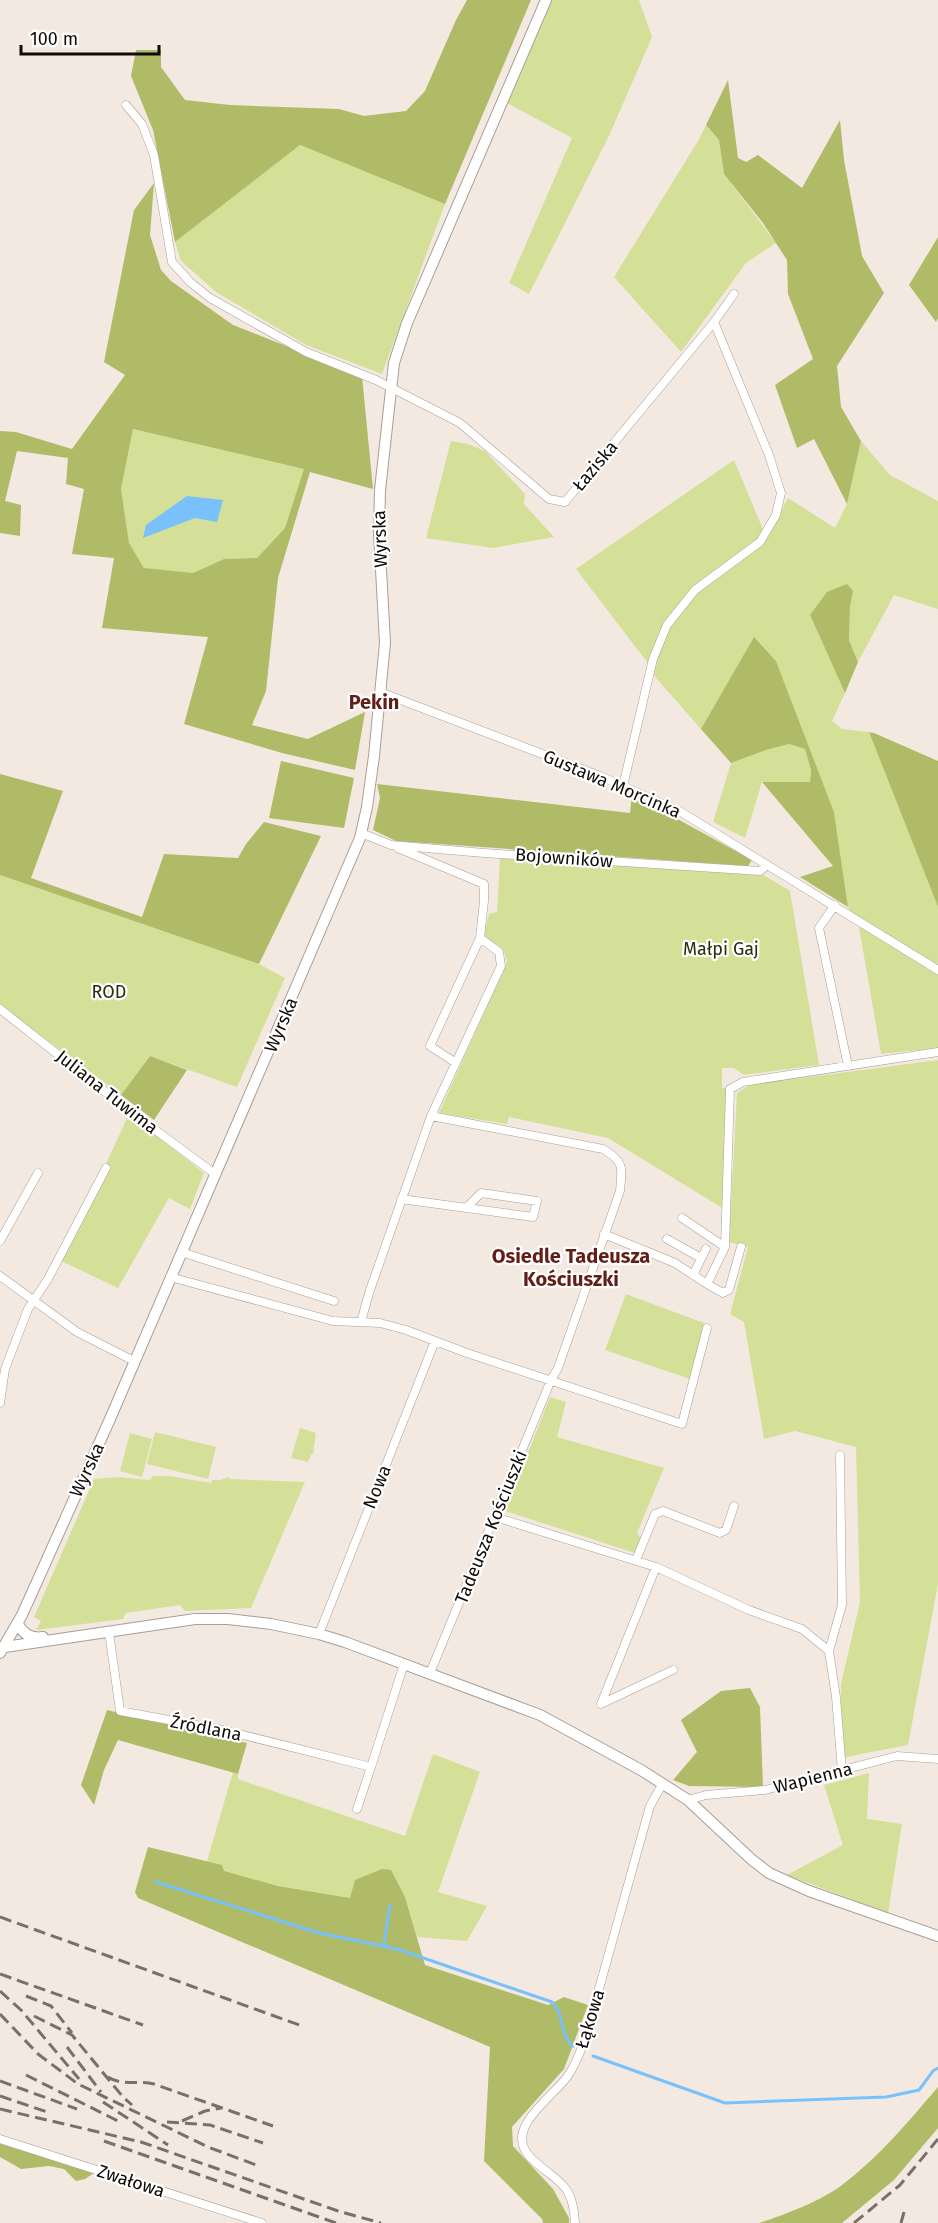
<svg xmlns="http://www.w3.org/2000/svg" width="938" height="2223" viewBox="0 0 938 2223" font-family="'Fira Sans',sans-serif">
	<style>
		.green { fill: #d4e098 }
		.forest { fill: #afbb66; fill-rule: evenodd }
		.water { fill: #78c1fb }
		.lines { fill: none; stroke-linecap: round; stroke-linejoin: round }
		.stream { stroke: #78c1fb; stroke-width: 3 }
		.street-casing { stroke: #a89e96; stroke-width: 9 }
		.secondary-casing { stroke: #a89e96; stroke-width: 12 }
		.street { stroke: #fff; stroke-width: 8 }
		.secondary { stroke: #fff; stroke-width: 10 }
		.rail { stroke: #77706b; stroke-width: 3; stroke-dasharray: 12 6; stroke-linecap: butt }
		.labels { text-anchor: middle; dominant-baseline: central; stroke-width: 4.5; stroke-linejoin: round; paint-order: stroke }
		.street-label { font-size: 18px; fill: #0e0b08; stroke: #fff }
		.park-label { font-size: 18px; fill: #2a2e09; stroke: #fff }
		.neighbourhood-label { font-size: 20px; font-weight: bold; fill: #631f16; stroke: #fff }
	</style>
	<rect width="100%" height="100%" fill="#f4e9e1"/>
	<path class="green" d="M551,0H639L652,37L609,136L529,294L509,283L572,138L507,103Z
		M706,125L719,140L724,174L776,243L746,263L681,352L614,277L698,141Z
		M300,145L445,204L382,374L306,345L216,292L181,261L175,242Z
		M133,429L305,469L285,528L257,558L224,559L193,573L145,569L129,544L121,489Z
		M451,441L468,444L485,451L525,494L524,504L554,537L493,548L426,538Z
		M861,441L890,475L938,501V609L894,595L858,662L849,640L850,607L853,591L810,615L845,693L832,721L842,729L869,732L938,907V1048L881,1054L859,927L848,907L834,812L776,661L754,638L701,729L656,678L647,662L576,569L734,460L767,539L788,498L835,528L847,504Z
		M789,744L805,749L811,771L810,782H762L745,838L713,822L731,763L766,750Z
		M500,858L760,873L790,891L819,1065L744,1075L734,1068H722V1088H729L724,1209L608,1138L509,1117L507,1124L439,1113L507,962L503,949L484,936L489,914L497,912Z
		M0,875L259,964L285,978L237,1087L150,1056L121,1095L0,1005Z
		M938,1060V1584L908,1745L841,1758V1684L860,1602L856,1447L795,1431L764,1439L744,1322L730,1314L748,1247L729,1242L737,1093L749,1085Z
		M129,1114L204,1173L190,1209L169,1198L118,1288L61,1261Z
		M626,1294L704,1323L690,1379L605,1350Z
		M550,1397L566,1402L557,1437L664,1468L637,1533L642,1538L635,1553L505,1511Z
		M300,1428L316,1433L313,1454H311L308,1462L291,1458Z
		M155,1432L216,1447L208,1479L147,1464Z
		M130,1433L152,1439L142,1477L120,1471Z
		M153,1476H169L211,1483L212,1480H221L228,1477L230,1479L305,1482L251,1608L185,1611L180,1605L126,1613L123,1619L36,1630L41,1621L34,1617L94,1479L119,1477L150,1480Z
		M433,1754L480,1772L438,1892L487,1906L467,1941L417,1937L405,1897L350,1898L278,1886L223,1871L207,1861L233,1772L238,1774V1779L405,1836Z
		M869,1773L867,1819L902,1824L888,1913L787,1875L843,1845L824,1785Z"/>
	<path class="forest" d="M467,0H531L445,204L300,145L175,242L153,130L131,76L136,50H161V67L185,100L230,105L339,109L364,116L406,111L425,91L456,20Z
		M728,80L738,158L746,162L758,155L802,188L840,120L844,160L862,256L884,293L837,366L841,407L861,441L847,504L814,439L797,448L775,385L813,359L788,294L787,260L763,223L724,174L719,140L706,125Z
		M154,183L150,235L161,270L171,281L233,325L362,376L373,489L310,472L278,578L266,691L252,725L308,739L365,712L355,770L282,753L184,724L208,637L102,628L114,558L72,554L84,489L66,484L68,458L17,451L5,501L21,505L20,536L0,533V431L16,432L72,449L125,375L104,362L134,210ZM133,429L304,469L285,528L257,558L224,559L193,573L144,568L129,543L121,489Z
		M938,237V318L936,322L909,285Z
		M847,584L853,591L850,607L849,640L858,662L845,693L810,615L827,592Z
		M754,637L776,661L834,812L848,907L800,877L833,866L762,782H810L811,771L805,749L789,744L766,750L731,763L701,729Z
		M869,732L874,733L938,761V907Z
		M281,761L354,778L344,828L269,818Z
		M0,774L63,791L31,878L142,917L164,854L238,858L246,844L264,822L321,836L259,964L0,875Z
		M377,784L630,813L632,794L752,860L748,866L396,841L373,830L380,798Z
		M150,1056L187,1070L154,1120L121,1095Z
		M750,1688L760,1707L763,1787L689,1786L673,1780L697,1752L681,1720L721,1691Z
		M107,1710L247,1743L238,1774L118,1740L104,1770L94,1805L81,1785Z
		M148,1847L222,1865L224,1871L278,1886L350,1898L355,1880L382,1869L391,1870L405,1897L425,1965L548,2005L564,1997L588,2005L564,2069L512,2127L513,2146L553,2189L569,2218V2223H543L542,2219L484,2161L490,2047L138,1898L135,1892Z
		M938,2087V2128L894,2180L842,2223H759C782,2216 823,2200 842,2185C879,2157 908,2122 938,2087Z
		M0,2143L94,2173L85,2179L76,2181L64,2169L49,2166L21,2169L0,2157Z"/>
	<path class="water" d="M187,496L223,500L217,522L195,518L143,538L146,525Z"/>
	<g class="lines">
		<path class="stream" d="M156,1882L319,1933L397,1949L552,2002C565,2014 559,2035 573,2046
			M386,1947L384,1943L390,1905
			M593,2056L725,2103L886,2097L919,2090L933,2071L938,2068"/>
		<g class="street-casing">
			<path id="street" d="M126,105L142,124L154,155L172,262L190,282L210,298L306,352L376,380L460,423L549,499L565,502L714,322L734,294
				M380,692L600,776L681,812L938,970
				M623,786L653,659L667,625L695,590L760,542L776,515L781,493L769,455L714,322
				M361,833L391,845L484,853L760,871L767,865
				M398,848L484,884V901L480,938L499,952L501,966L431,1116
				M835,905L819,928L848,1066
				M0,1009L127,1109L215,1174
				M456,1063L430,1046L480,938
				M401,1199L533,1217L537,1201L481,1193L466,1208
				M682,1218L725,1247
				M604,1234L675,1263L707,1284L725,1247L730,1089L743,1082L938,1052
				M667,1239L701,1258
				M0,1241L38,1173
				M181,1252L334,1301
				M693,1275L706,1249
				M0,1276L77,1332L134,1361
				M170,1277L333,1321L380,1323L406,1330L467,1353L682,1424L707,1328
				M707,1284L723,1293L729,1290L741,1247
				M361,1322L369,1293L431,1116L603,1149C625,1162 622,1168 620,1191L558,1368L551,1380L430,1673
				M0,1403L5,1369L28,1309L48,1279L106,1168
				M495,1517L656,1567L749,1610L802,1629L829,1651L836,1697L842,1771
				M636,1560L655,1514L663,1511L720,1533L726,1530L734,1506
				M656,1567L601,1704L673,1670
				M109,1632L120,1711L223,1730L371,1767L404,1664
				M319,1634L435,1341
				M829,1651L842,1605L840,1455
				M688,1800L706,1795L765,1790L897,1756L938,1759
				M357,1809L371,1767
				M0,2139L262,2223
				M575,2223C573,2181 557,2183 531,2158C502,2129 551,2099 567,2077C576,2065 580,2052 585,2039L650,1806L663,1783"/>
		</g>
		<g class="secondary-casing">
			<path id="secondary" d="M18,1624C23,1634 31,1639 43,1637
				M5,1647L195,1619H228L271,1624L319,1634L345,1642L540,1715L641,1770L688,1800L751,1859L769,1873L809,1891L938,1936
				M0,1653L22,1615L110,1419L360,838L367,807L374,756L385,643L379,533L380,490L394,363L407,323L546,0"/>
		</g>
		<use href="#street" class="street"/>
		<use href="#secondary" class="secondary"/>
		<path class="rail" d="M0,1917L302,2026
			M0,1974L143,2025
			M0,1991L21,2010L79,2079
			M26,1996L51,2006L72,2033
			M0,2014L38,2054L78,2084L208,2147L259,2166
			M34,2016L72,2035L123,2097L132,2105
			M67,2047L101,2092
			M26,2075L118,2121
			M108,2077C121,2086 139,2080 154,2084L273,2126
			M0,2081L77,2109
			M0,2096L50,2113
			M103,2102L168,2145
			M0,2109L141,2142L338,2211L381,2223
			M182,2121L205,2111L221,2108
			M167,2122L210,2125L263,2143
			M104,2141L336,2223
			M854,2223L900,2185L938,2139
			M901,2223L904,2212"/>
	</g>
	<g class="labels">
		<g class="street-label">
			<text transform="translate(595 466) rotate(-50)">Łaziska</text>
			<text transform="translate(380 539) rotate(-92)">Wyrska</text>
			<text transform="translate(612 784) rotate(23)">Gustawa Morcinka</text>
			<text transform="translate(564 858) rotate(4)">Bojowników</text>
			<text transform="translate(281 1025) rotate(-67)">Wyrska</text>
			<text transform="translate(107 1092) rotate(38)">Juliana Tuwima</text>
			<text transform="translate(87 1470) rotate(-65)">Wyrska</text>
			<text transform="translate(377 1487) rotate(-68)">Nowa</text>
			<text transform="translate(491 1527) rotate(-68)">Tadeusza Kościuszki</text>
			<text transform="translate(206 1728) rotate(11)">Źródlana</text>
			<text transform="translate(813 1778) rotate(-14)">Wapienna</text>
			<text transform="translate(590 2019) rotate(-73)">Łąkowa</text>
			<text transform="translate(131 2181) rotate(18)">Zwałowa</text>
		</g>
		<g class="park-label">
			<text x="721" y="949">Małpi Gaj</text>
			<text x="109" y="992">ROD</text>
		</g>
		<g class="neighbourhood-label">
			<text x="374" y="702">Pekin</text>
			<text x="571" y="1256">Osiedle Tadeusza<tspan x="571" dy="23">Kościuszki</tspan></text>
		</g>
	</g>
	<path d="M21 45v9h138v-9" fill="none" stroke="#0e0b08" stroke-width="3"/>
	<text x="30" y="45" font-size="18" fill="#0e0b08" stroke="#ffffff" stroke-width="4.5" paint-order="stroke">100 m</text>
</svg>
